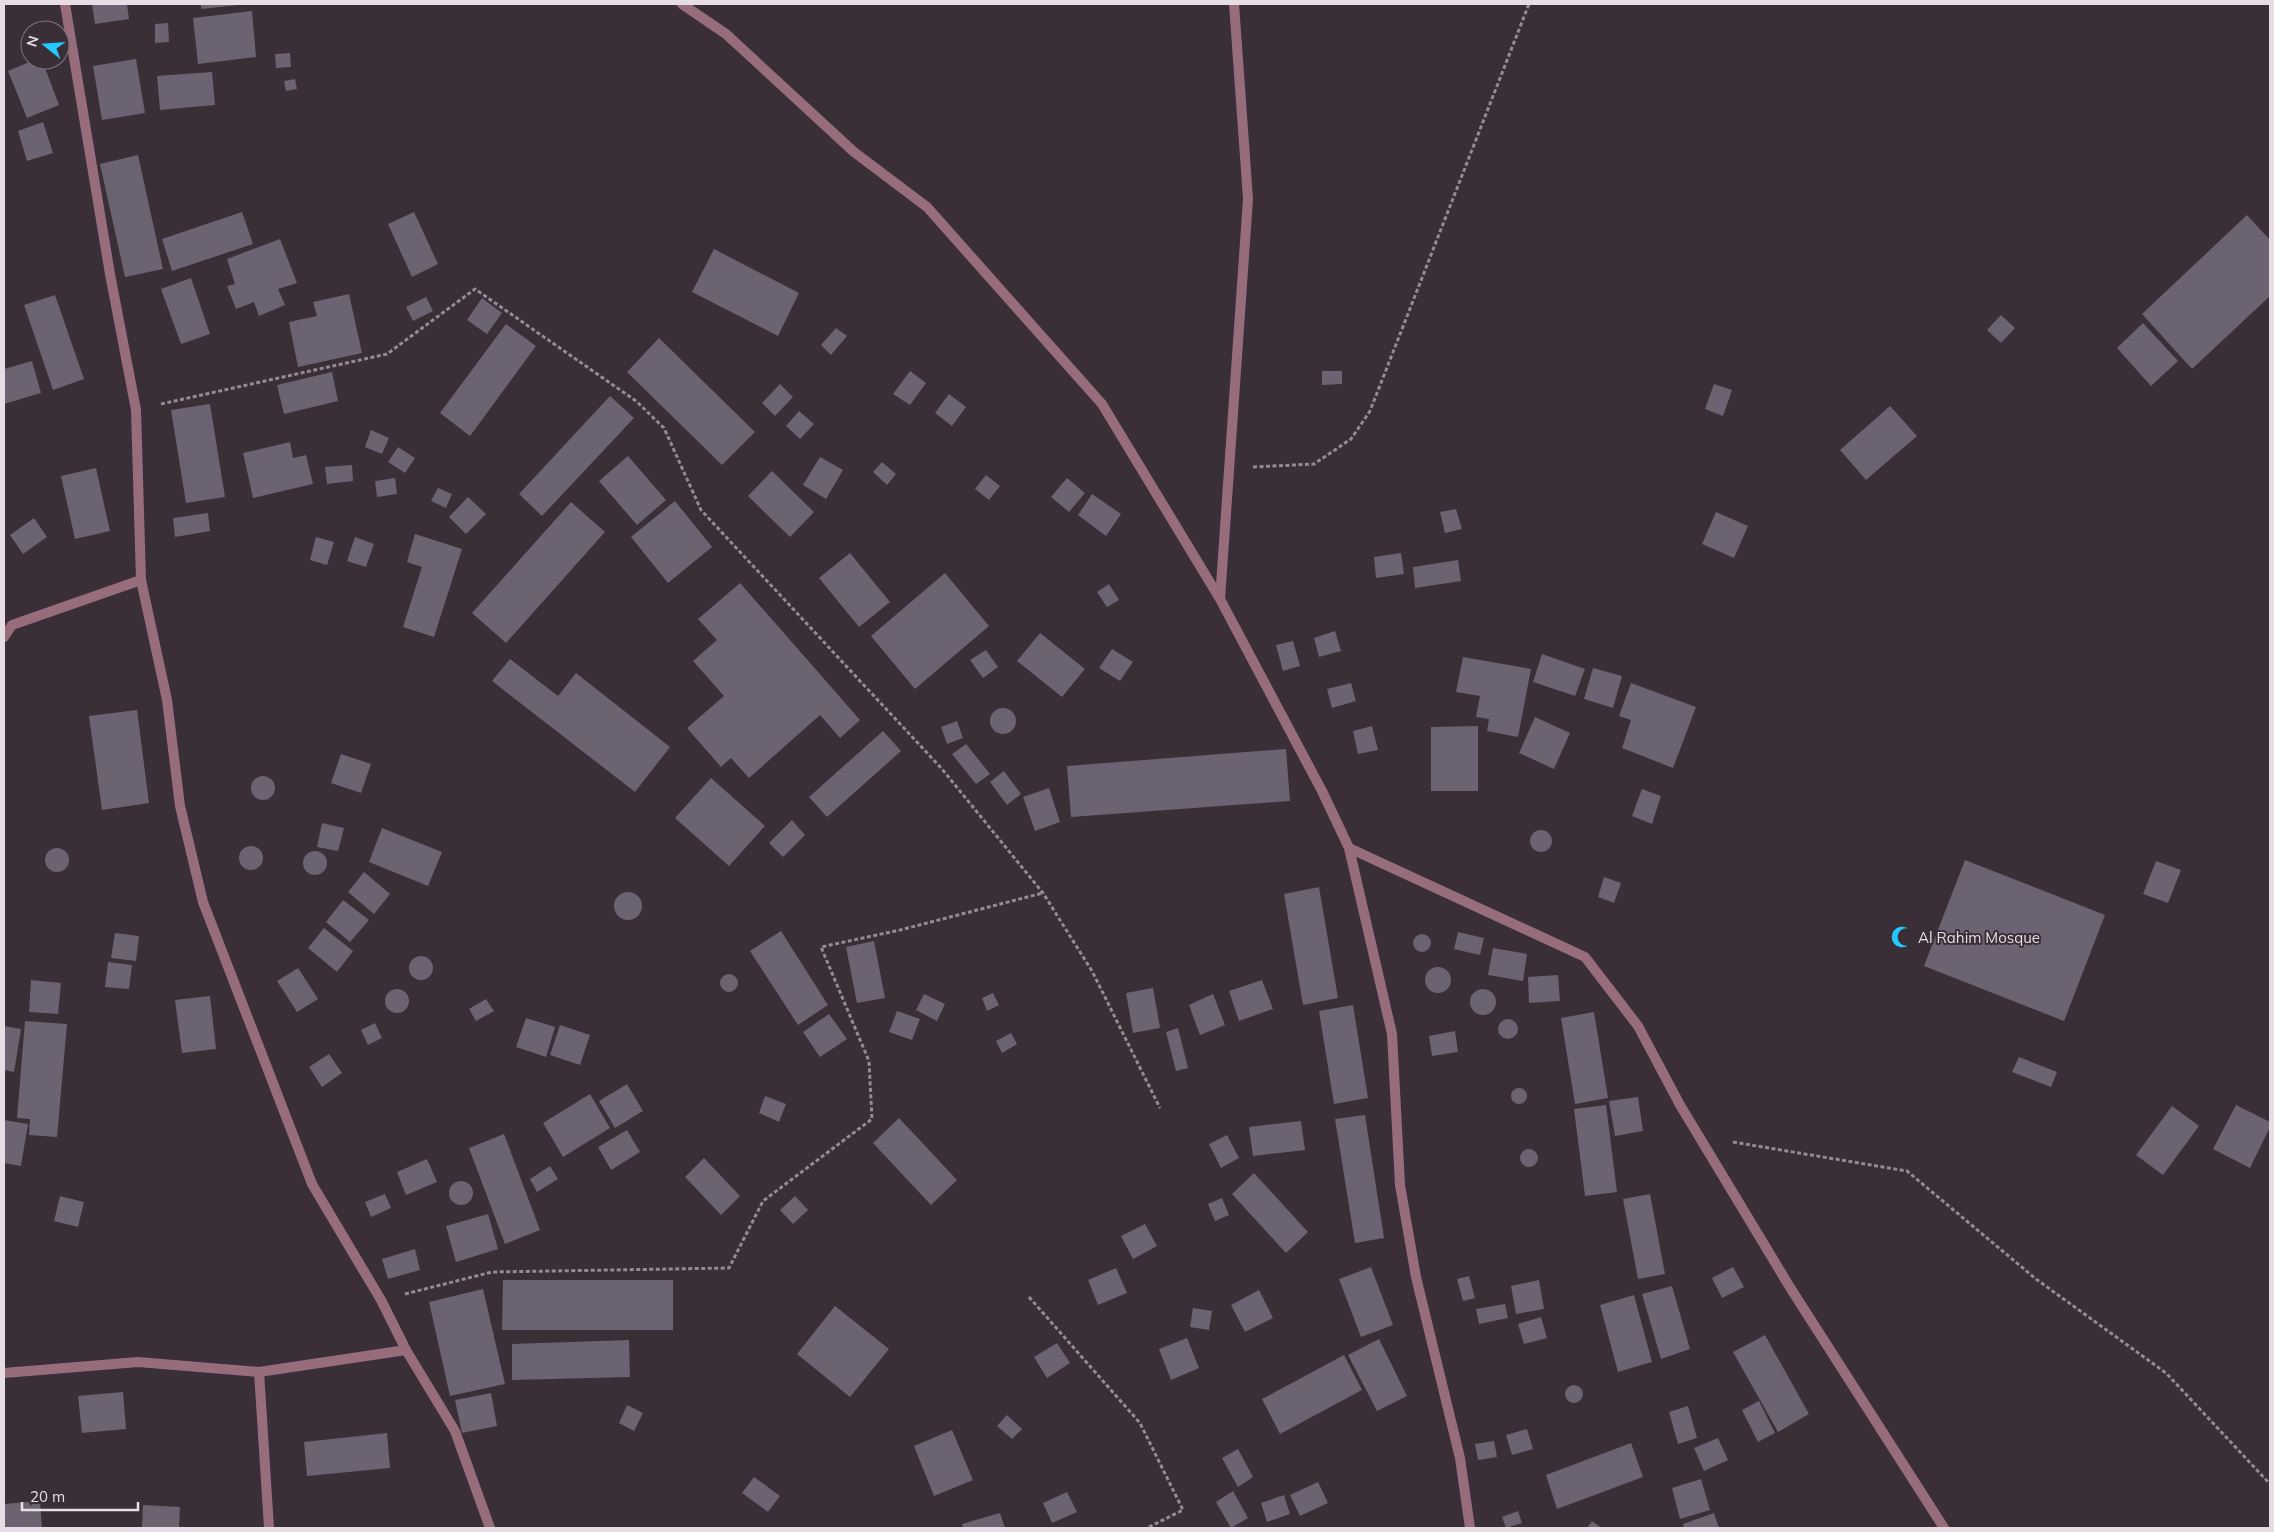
<svg xmlns="http://www.w3.org/2000/svg" width="2274" height="1532" viewBox="0 0 2274 1532" font-family="Mulish,sans-serif">
	<style>
		.building { fill: #6b6371 }
		.lines { fill: none; stroke-linecap: round; stroke-linejoin: round }
		.path { stroke: #958b92; stroke-width: 3; stroke-dasharray: 4 2.5; stroke-linecap: butt }
		.street { stroke: #976d7c; stroke-width: 10 }
		.labels { text-anchor: middle; dominant-baseline: central; stroke-width: 4; stroke-linejoin: round; paint-order: stroke }
		.poi-label { font-size: 15px; fill: #e6dee4; stroke: #3a2e37; text-anchor: start }
	</style>
	<rect width="100%" height="100%" fill="#3a2e37"/>
	<path class="building" d="M92,4H127L129,19L95,24Z
		M201,4H238V5L201,9Z
		M252,11L256,57L198,64L193,18Z
		M168,23L169,42L155,43V24Z
		M290,53L291,67L276,68L275,54Z
		M136,59L145,113L102,120L93,66Z
		M34,60H42L59,105L27,118L8,71Z
		M212,72L215,105L160,110L157,76Z
		M295,79L297,89L286,91L284,81Z
		M43,122L53,153L27,161L18,131Z
		M138,155L163,269L125,277L100,164Z
		M242,212L253,244L172,271L162,239Z
		M414,212L438,264L412,277L388,224Z
		M2247,215L2270,240V296L2192,369L2142,314Z
		M280,239L297,283L278,289L285,305L259,316L254,302L236,309L227,286L235,284L227,259Z
		M714,249L799,293L778,336L692,292Z
		M191,278L210,334L181,344L161,289Z
		M349,294L362,353L298,367L289,322L317,316L313,302Z
		M55,295L84,379L53,390L24,305Z
		M426,297L433,311L413,321L406,307Z
		M482,298L502,313L487,334L467,320Z
		M2001,315L2015,328L2001,343L1987,330Z
		M2143,323L2178,361L2151,386L2117,348Z
		M506,324L536,346L470,436L440,413Z
		M836,328L847,336L831,355L821,345Z
		M659,338L755,432L722,465L627,372Z
		M32,361L41,393L4,404V369Z
		M910,371L926,383L910,405L893,394Z
		M1322,371H1342V384L1322,385Z
		M332,372L338,401L284,414L277,385Z
		M780,384L793,397L775,416L762,403Z
		M1714,384L1732,390L1723,416L1705,409Z
		M949,394L966,407L952,426L935,413Z
		M610,396L634,418L542,516L519,494Z
		M210,404L225,497L186,503L171,410Z
		M1890,406L1917,436L1866,480L1840,450Z
		M799,411L814,424L800,439L786,426Z
		M371,430L389,438L382,454L365,447Z
		M290,442L293,458L306,455L313,484L253,498L243,453Z
		M398,447L415,458L405,473L388,462Z
		M628,456L666,500L637,525L599,481Z
		M820,457L843,470L826,499L803,485Z
		M882,462L896,474L887,485L873,472Z
		M352,465L353,481L327,484L325,467Z
		M96,468L110,531L75,539L61,476Z
		M772,471L814,512L790,537L748,496Z
		M986,475L1000,486L989,500L975,489Z
		M395,478L397,494L377,497L375,481Z
		M1067,478L1085,493L1069,512L1051,497Z
		M438,488L452,494L446,508L431,501Z
		M1092,494L1121,514L1106,536L1078,515Z
		M468,497L486,514L466,534L449,517Z
		M675,501L712,547L668,583L631,537Z
		M571,502L605,532L506,643L472,613Z
		M1456,509L1462,529L1445,533L1440,512Z
		M1716,512L1748,526L1734,558L1702,544Z
		M208,513L210,531L175,537L173,518Z
		M34,518L47,537L23,554L10,535Z
		M415,534L462,549L434,637L403,627L422,567L407,562Z
		M316,537L334,542L327,565L310,560Z
		M355,537L374,544L366,567L347,561Z
		M850,553L890,602L859,627L819,578Z
		M1401,553L1404,574L1376,578L1374,557Z
		M1458,560L1461,581L1415,588L1413,567Z
		M945,573L989,626L915,689L871,636Z
		M740,583L860,720L840,738L820,715L749,778L731,758L721,767L687,728L724,696L693,661L717,640L698,619Z
		M1109,584L1119,600L1107,607L1097,592Z
		M1335,631L1341,651L1319,657L1314,638Z
		M1040,633L1085,669L1062,697L1017,661Z
		M1293,641L1300,666L1283,671L1276,645Z
		M1112,649L1133,662L1120,681L1099,668Z
		M986,650L998,667L983,678L970,660Z
		M1542,654L1585,669L1575,696L1533,682Z
		M1463,657L1531,669L1518,737L1487,731L1489,719L1476,717L1480,696L1456,692Z
		M510,659L558,696L576,673L670,747L635,792L492,681Z
		M1593,668L1622,676L1613,708L1584,699Z
		M1351,683L1356,701L1332,708L1327,689Z
		M1631,683L1696,707L1673,768L1622,748L1631,720L1619,716Z
		M990 721a13 13 0 1 1 26 0a13 13 0 1 1-26 0Z
		M137,710L149,803L102,810L89,716Z
		M1535,717L1570,733L1554,769L1519,753Z
		M957,721L963,738L947,744L941,727Z
		M1372,726L1378,750L1358,754L1353,731Z
		M1478,726V791H1431V727Z
		M883,731L901,751L827,817L809,797Z
		M966,744L990,774L976,784L952,754Z
		M1286,749L1290,801L1071,817L1067,766Z
		M341,754L371,764L361,793L331,783Z
		M1004,771L1021,794L1007,805L990,782Z
		M251 788a12 12 0 1 1 24 0a12 12 0 1 1-24 0Z
		M711,778L765,826L729,866L675,818Z
		M1049,788L1060,822L1035,831L1023,797Z
		M1642,789L1661,796L1652,824L1632,816Z
		M792,820L805,835L783,857L769,843Z
		M322,823L344,828L338,851L317,847Z
		M382,828L442,852L428,886L369,862Z
		M1530 841a11 11 0 1 1 22 0a11 11 0 1 1-22 0Z
		M239 858a12 12 0 1 1 24 0a12 12 0 1 1-24 0Z
		M45 860a12 12 0 1 1 24 0a12 12 0 1 1-24 0Z
		M303 863a12 12 0 1 1 24 0a12 12 0 1 1-24 0Z
		M1965,860L2105,915L2064,1021L1924,966Z
		M2156,861L2181,870L2168,903L2143,894Z
		M364,872L390,894L374,914L348,892Z
		M1604,877L1621,883L1614,903L1598,897Z
		M1319,887L1338,998L1303,1005L1284,894Z
		M614 906a14 14 0 1 1 28 0a14 14 0 1 1-28 0Z
		M343,900L369,920L350,942L326,922Z
		M324,928L353,951L337,972L308,948Z
		M781,931L828,1005L798,1025L750,951Z
		M1458,932L1484,938L1480,955L1454,949Z
		M115,933L139,936L136,961L111,958Z
		M1413 943a9 9 0 1 1 18 0a9 9 0 1 1-18 0Z
		M874,941L885,998L857,1003L846,947Z
		M1493,948L1527,954L1523,981L1488,975Z
		M409 968a12 12 0 1 1 24 0a12 12 0 1 1-24 0Z
		M108,962L132,965L129,989L105,987Z
		M1425 980a13 13 0 1 1 26 0a13 13 0 1 1-26 0Z
		M298,968L318,999L297,1012L277,981Z
		M720 983a9 9 0 1 1 18 0a9 9 0 1 1-18 0Z
		M1558,975L1560,1001L1529,1003L1528,977Z
		M31,980L61,983L58,1014L29,1012Z
		M1262,980L1273,1009L1239,1021L1229,991Z
		M1153,988L1160,1028L1133,1033L1126,993Z
		M385 1001a12 12 0 1 1 24 0a12 12 0 1 1-24 0Z
		M1470 1002a13 13 0 1 1 26 0a13 13 0 1 1-26 0Z
		M993,993L999,1005L987,1011L982,998Z
		M924,994L945,1004L937,1021L916,1010Z
		M1213,994L1225,1025L1200,1035L1189,1005Z
		M210,996L216,1049L182,1053L175,1000Z
		M486,999L494,1011L476,1021L469,1009Z
		M1353,1005L1368,1098L1334,1104L1319,1011Z
		M897,1011L920,1019L912,1040L889,1032Z
		M1594,1012L1608,1098L1575,1104L1561,1018Z
		M829,1014L847,1039L820,1057L803,1032Z
		M526,1018L555,1027L546,1057L516,1047Z
		M1498 1029a10 10 0 1 1 20 0a10 10 0 1 1-20 0Z
		M25,1021L67,1024L57,1137L29,1135L30,1119L17,1118Z
		M375,1023L382,1038L368,1045L361,1030Z
		M560,1025L590,1035L580,1065L550,1055Z
		M4,1026L21,1029L14,1072L4,1070Z
		M1178,1028L1188,1068L1176,1071L1166,1032Z
		M1455,1031L1458,1052L1432,1056L1429,1036Z
		M1011,1033L1017,1044L1002,1053L996,1041Z
		M329,1054L342,1073L322,1087L309,1067Z
		M2019,1057L2057,1072L2051,1087L2012,1072Z
		M627,1084L643,1111L615,1128L599,1101Z
		M1511 1096a8 8 0 1 1 16 0a8 8 0 1 1-16 0Z
		M590,1094L610,1128L563,1157L543,1123Z
		M765,1096L786,1104L779,1122L759,1113Z
		M1638,1097L1643,1131L1615,1136L1609,1101Z
		M1606,1105L1617,1192L1585,1196L1574,1109Z
		M2236,1105L2270,1122V1127L2250,1168L2213,1149Z
		M2172,1106L2199,1126L2163,1175L2136,1155Z
		M1365,1115L1384,1238L1355,1243L1335,1119Z
		M899,1118L957,1180L931,1205L873,1143Z
		M4,1120L28,1124L21,1166L4,1163Z
		M1301,1121L1305,1150L1253,1156L1249,1127Z
		M627,1130L640,1152L611,1170L598,1147Z
		M504,1134L540,1230L505,1244L469,1148Z
		M1227,1135L1239,1158L1221,1168L1209,1144Z
		M1520 1158a9 9 0 1 1 18 0a9 9 0 1 1-18 0Z
		M704,1158L740,1196L721,1215L685,1177Z
		M427,1159L437,1182L406,1195L397,1172Z
		M550,1166L558,1179L537,1192L530,1179Z
		M1254,1173L1308,1232L1286,1253L1232,1194Z
		M449 1193a12 12 0 1 1 24 0a12 12 0 1 1-24 0Z
		M385,1194L391,1208L371,1217L365,1202Z
		M1650,1194L1665,1274L1638,1279L1623,1199Z
		M60,1196L84,1202L78,1227L54,1221Z
		M795,1196L808,1210L793,1224L780,1210Z
		M1222,1198L1229,1215L1215,1221L1208,1204Z
		M488,1214L498,1249L456,1262L446,1226Z
		M1145,1224L1157,1246L1133,1259L1121,1236Z
		M415,1249L420,1270L388,1279L382,1259Z
		M1371,1267L1393,1325L1361,1337L1339,1279Z
		M1733,1267L1744,1287L1722,1298L1712,1278Z
		M1116,1268L1127,1293L1098,1305L1088,1280Z
		M1469,1276L1475,1298L1463,1301L1457,1279Z
		M503,1280H673V1330H502Z
		M1539,1280L1544,1309L1516,1314L1511,1286Z
		M1672,1286L1690,1349L1661,1359L1642,1294Z
		M483,1289L505,1384L450,1396L429,1302Z
		M1259,1290L1273,1318L1245,1332L1231,1305Z
		M1634,1295L1652,1362L1618,1372L1600,1305Z
		M1505,1304L1508,1318L1479,1324L1476,1309Z
		M835,1306L889,1349L850,1397L797,1354Z
		M1193,1308L1212,1311L1209,1330L1190,1327Z
		M1541,1317L1547,1338L1524,1344L1518,1324Z
		M1765,1335L1809,1414L1778,1432L1733,1352Z
		M1187,1338L1199,1368L1171,1380L1159,1349Z
		M1379,1339L1407,1396L1377,1411L1348,1355Z
		M629,1340L630,1377L512,1380V1344Z
		M1057,1343L1070,1363L1047,1378L1034,1357Z
		M1344,1355L1362,1390L1280,1434L1262,1399Z
		M1565 1394a9 9 0 1 1 18 0a9 9 0 1 1-18 0Z
		M123,1392L126,1429L82,1433L78,1396Z
		M491,1393L497,1426L462,1433L455,1400Z
		M1759,1401L1775,1433L1758,1442L1742,1410Z
		M627,1405L643,1413L634,1431L619,1423Z
		M1688,1406L1697,1438L1678,1444L1669,1412Z
		M1007,1415L1022,1429L1012,1439L997,1426Z
		M1527,1429L1533,1449L1512,1455L1506,1435Z
		M952,1430L973,1480L934,1496L914,1446Z
		M387,1433L390,1468L307,1476L304,1442Z
		M1718,1438L1728,1460L1704,1471L1694,1448Z
		M1494,1441L1497,1457L1478,1460L1475,1444Z
		M1631,1443L1643,1477L1557,1509L1546,1475Z
		M1238,1449L1253,1477L1238,1487L1222,1458Z
		M754,1477L780,1496L768,1512L742,1493Z
		M1701,1479L1710,1510L1680,1519L1672,1488Z
		M1318,1482L1328,1503L1300,1516L1290,1495Z
		M1233,1491L1248,1518L1231,1528L1216,1502Z
		M1067,1492L1077,1512L1052,1523L1043,1503Z
		M1284,1495L1290,1514L1267,1522L1261,1503Z
		M40,1501L42,1528H4V1504Z
		M143,1505L180,1507L179,1528H142Z
		M1518,1511L1522,1523L1506,1528L1502,1517Z
		M1000,1513L1005,1528H963L962,1524Z
		M1714,1513L1719,1528H1684L1683,1524Z
		M1592,1521L1602,1528H1587Z"/>
	<g class="lines">
		<path class="path" d="M161,404L387,354L475,289L636,401L664,428L701,510L942,769L1043,893L1092,971L1160,1108
			M1253,467L1314,464L1351,439L1370,411L1529,4
			M1733,1142L1907,1171L2036,1279L2166,1373L2270,1484
			M405,1294L492,1272L729,1268L763,1201L872,1119L869,1061L821,947L900,930L1043,893
			M1029,1297L1140,1423L1183,1510L1147,1528"/>
		<path class="street" d="M65,4L110,274L136,410L141,580L167,700L180,806L203,902L312,1184L381,1300L406,1350L455,1431L490,1528
			M682,4L726,34L854,152L927,207L1102,404L1220,599L1322,791L1349,848L1392,1034L1400,1185L1416,1277L1460,1458L1470,1528
			M1220,599L1248,199L1234,4
			M4,637L12,625L141,580
			M1349,848L1585,957L1638,1026L1680,1105L1791,1289L1944,1528
			M259,1372L269,1528
			M4,1373L138,1362L259,1372L406,1350"/>
	</g>
	<defs>
		<g id="mosque-bare" transform="scale(1.725)"><path d="M3.5-4.9A6 6 0 1 0 3.5 4.9A5 5 0 1 1 3.5-4.9Z" fill="#23c9fe" stroke="#3a2e37" stroke-width="2.5" paint-order="stroke"/></g>
	</defs>
	<g fill-rule="evenodd">
		<use href="#mosque-bare" x="1902" y="937"/>
	</g>
	<g class="labels">
		<g class="poi-label">
			<text x="1918" y="937">Al Rahim Mosque</text>
		</g>
	</g>
	<rect width="2274" height="1532" fill="none" stroke="#e6dee4" stroke-width="10"/>
	<g transform="translate(45 45) rotate(287)"><circle r="24" fill="#3a2e37" stroke="#7f747c"/>
	<path d="M0-4L9 19L0 12L-9 19Z" fill="#23c9fe"/>
	<text y="-8" font-size="14" font-weight="bold" text-anchor="middle" fill="#e6dee4">N</text>
	</g>
	<path d="M22 1502v8h116v-8" fill="none" stroke="#e6dee4" stroke-width="2.5"/>
	<text x="30" y="1502" font-size="15" fill="#e6dee4" stroke="#3a2e37" stroke-width="4" paint-order="stroke">20 m</text>
</svg>
